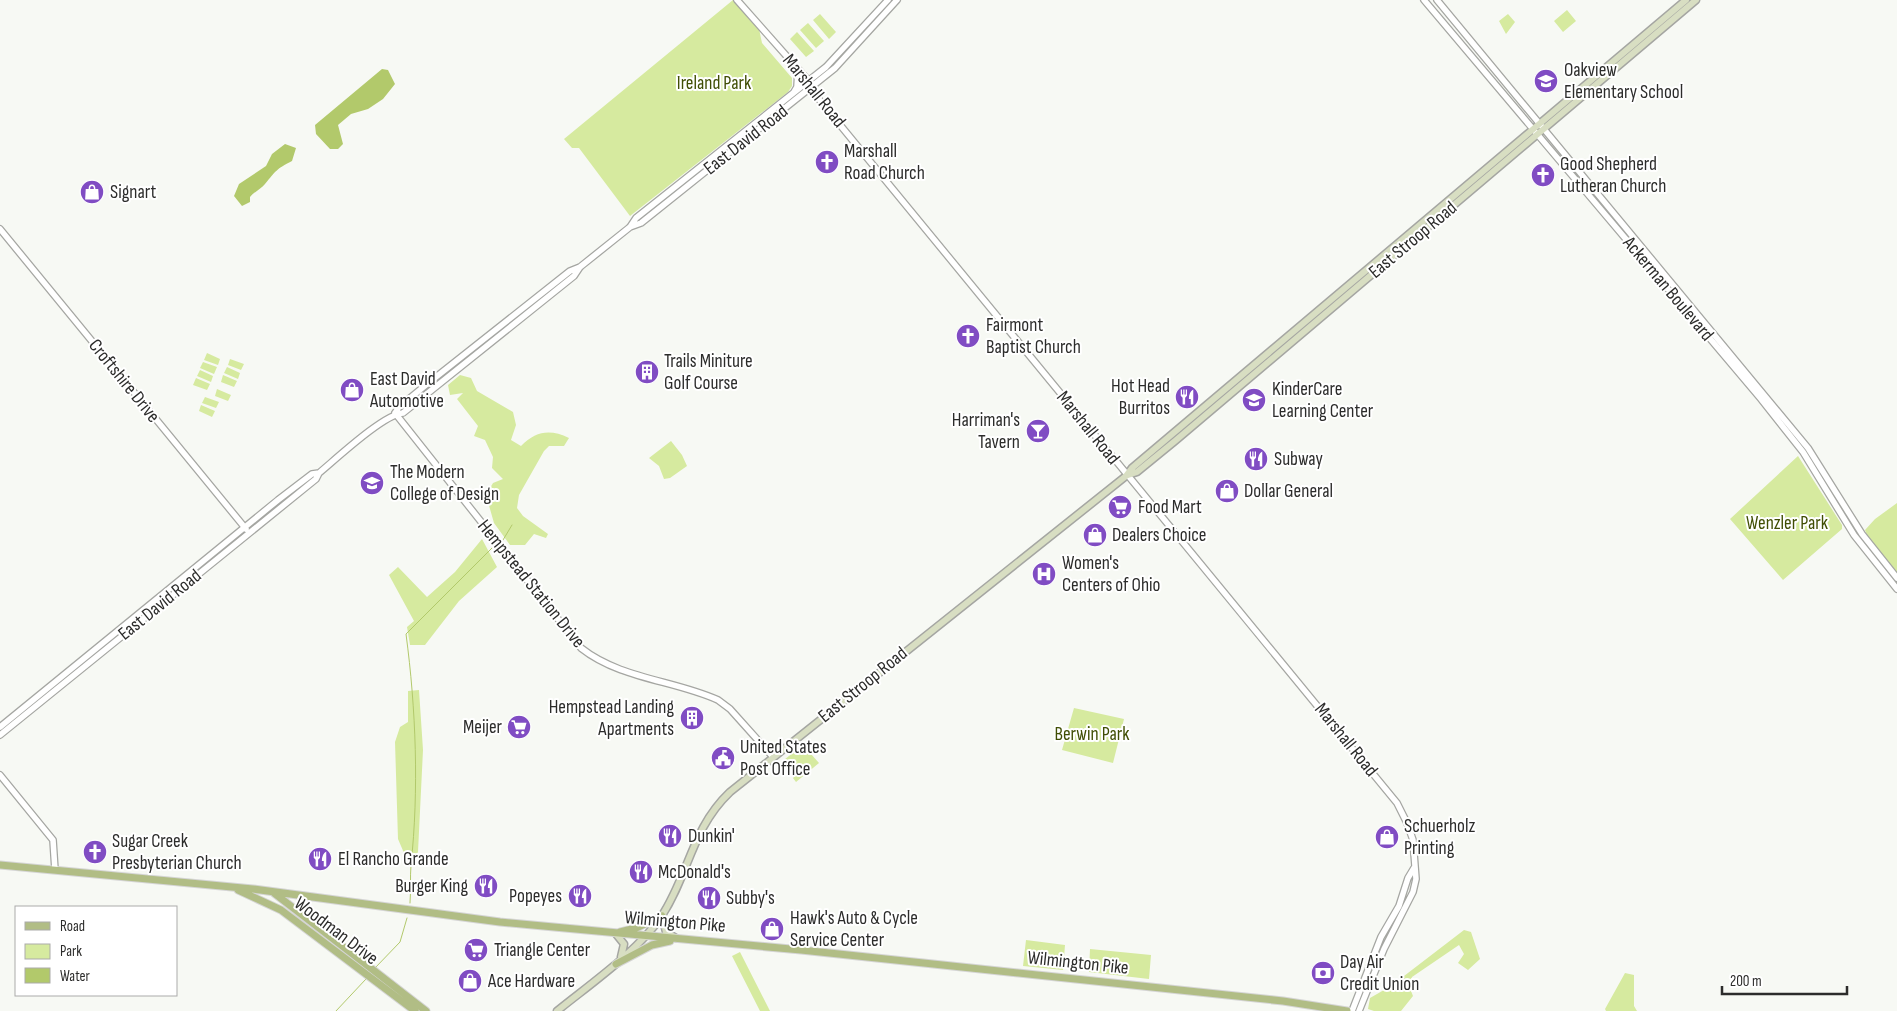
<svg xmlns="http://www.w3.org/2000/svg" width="1897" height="1011" viewBox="0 0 1897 1011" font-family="'Sofia Sans Condensed',sans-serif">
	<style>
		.green { fill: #d6ea9f }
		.water { fill: #b2c96b }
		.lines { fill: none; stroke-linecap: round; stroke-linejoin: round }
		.stream { stroke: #b2c96b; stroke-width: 1 }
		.tertiary-casing { stroke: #a5a6a2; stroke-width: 8 }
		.secondary-casing { stroke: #a5a6a2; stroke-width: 9 }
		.primary-casing { stroke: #d5d5d5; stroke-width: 9 }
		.tertiary { stroke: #fff; stroke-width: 5.5 }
		.secondary { stroke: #d8dec2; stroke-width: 6 }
		.primary { stroke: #b1bd85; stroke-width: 7 }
		.labels { text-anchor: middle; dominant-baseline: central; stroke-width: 4; stroke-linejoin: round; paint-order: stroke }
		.poi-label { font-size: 19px; fill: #2c2c2b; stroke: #fff; text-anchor: start }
		.park-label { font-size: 19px; fill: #404e04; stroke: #fff }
		.street-label { font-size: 19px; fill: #2c2c2b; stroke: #fff }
	</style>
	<rect width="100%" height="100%" fill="#f7f9f4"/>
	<path class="green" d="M733,0H737L758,24L762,43L792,78V86L788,92L630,216L579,148H572L564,139Z
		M1567,10L1576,21L1563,32L1554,21Z
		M820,14L836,32L829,39L813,20Z
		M1508,14L1515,22L1506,34L1499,21Z
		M808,23L824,41L816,48L800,30Z
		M797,32L814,51L806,57L790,39Z
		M207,353L220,359L218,365L204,360Z
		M230,359L244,364L241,370L228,365Z
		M203,362L217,367L214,374L200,368Z
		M227,367L240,373L238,379L224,373Z
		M200,370L213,376L211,382L197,376Z
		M223,375L237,381L234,387L221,382Z
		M460,375L471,378L477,391L513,412L516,425L511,440L521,446C536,431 550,429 569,438L564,446H549L544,451L519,495L517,508L523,516L548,534L546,538L534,534L525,545H510L494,523L486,495L493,483L503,479L492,468L493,457L485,440L474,436L478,426L457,399L463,393L450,395L448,385Z
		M196,378L210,384L207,390L193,385Z
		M217,389L231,395L228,401L215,396Z
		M205,397L219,402L216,408L202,403Z
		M201,405L215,411L212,417L199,411Z
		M671,441L682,455L687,466L670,478L664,479L659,466L649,458Z
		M1798,456L1842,525V529L1783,580L1730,519Z
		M1897,503V575L1868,538L1865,530L1875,519Z
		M482,539L497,567L459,601L425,645H410L407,627L414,621L389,575L398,567L427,597L455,572Z
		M419,690L423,750L418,852L415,857L404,853L398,839L395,742L400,727L408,722V691Z
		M1074,708L1124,719L1113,763L1062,750Z
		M803,745L819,763L796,782L793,778L796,775L788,766L785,769L780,763Z
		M1464,930L1471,932L1480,959L1468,970L1458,963L1464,954L1459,945L1412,977L1409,986L1413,996L1401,1011H1374L1368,1009L1370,998L1391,986Z
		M1026,940L1065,945L1063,970L1023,966Z
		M1090,949L1151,955L1149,979L1089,972Z
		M740,952L770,1011H760L732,956Z
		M1625,973L1634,975V1006L1637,1011H1606L1605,1009Z"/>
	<path class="water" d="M382,69L388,70L395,84L383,99L368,109L351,114L338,125L343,144L338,149H330L316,134L315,125Z
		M285,144L296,148L292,161C276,169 276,171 265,184C261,189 254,192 250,197V202L242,206L234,196L239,184L266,166L272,154Z"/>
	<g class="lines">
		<path class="stream" d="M503,540L512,525
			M410,903C411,890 410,877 411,865C419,790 416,709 406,634L493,547
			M375,968L400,942L407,918
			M336,1011L366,979"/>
		<g class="tertiary-casing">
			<path id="tertiary" d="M737,0L806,78L813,92L1397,803L1407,823L1413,840L1416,879L1413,892L1384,949L1359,1011
				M1424,0L1761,399L1803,452L1854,535L1897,589
				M1437,0L1808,448L1862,534L1897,578
				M794,92L797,87L798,70
				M630,227L641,223L835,68L897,0
				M0,229L246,529
				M395,413L581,648C620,679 674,680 718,700L730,709L773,757
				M395,413L399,407L427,384L570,271L580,267
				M0,727L278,500L312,474L319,473
				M0,735L316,479L319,473C336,459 384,414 403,413L574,276L580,267L630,227L636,218L826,67L888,0
				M0,775L53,840L55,870
				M1352,1011L1381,937L1399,906L1408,878L1414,868"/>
		</g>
		<g class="secondary-casing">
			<path id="secondary" d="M1128,475L1137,472L1175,441L1696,0
				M662,916L666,932L676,938
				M616,934L624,944L621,957
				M557,1011C589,985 638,951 661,917C689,875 691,829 730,792L1126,476L1132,468L1686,0"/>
		</g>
		<g class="primary-casing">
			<path id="primary" d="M0,865L253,889L500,922L801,950L1283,1001L1347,1011
				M238,890L281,910L415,1011
				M274,893L426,1011
				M620,932L636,928L662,916
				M616,964L652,945L670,941"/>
		</g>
		<use href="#tertiary" class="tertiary"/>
		<use href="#secondary" class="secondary"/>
		<use href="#primary" class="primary"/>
	</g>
	<defs>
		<g id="school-disc" transform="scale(1.25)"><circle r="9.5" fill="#804cc3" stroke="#fff"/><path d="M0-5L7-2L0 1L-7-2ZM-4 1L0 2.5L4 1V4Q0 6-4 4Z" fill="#fff"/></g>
		<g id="church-disc" transform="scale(1.25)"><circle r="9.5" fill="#804cc3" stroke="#fff"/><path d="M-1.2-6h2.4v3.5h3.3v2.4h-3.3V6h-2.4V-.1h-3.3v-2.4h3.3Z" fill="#fff"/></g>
		<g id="shop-disc" transform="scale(1.25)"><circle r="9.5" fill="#804cc3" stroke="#fff"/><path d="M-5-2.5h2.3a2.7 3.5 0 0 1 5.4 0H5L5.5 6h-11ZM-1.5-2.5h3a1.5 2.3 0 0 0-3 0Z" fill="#fff"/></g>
		<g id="building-disc" transform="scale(1.25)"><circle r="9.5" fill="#804cc3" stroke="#fff"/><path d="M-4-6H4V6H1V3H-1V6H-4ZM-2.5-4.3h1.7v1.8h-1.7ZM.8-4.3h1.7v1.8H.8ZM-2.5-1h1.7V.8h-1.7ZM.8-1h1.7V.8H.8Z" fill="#fff"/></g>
		<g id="restaurant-disc" transform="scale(1.25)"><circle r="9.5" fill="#804cc3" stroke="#fff"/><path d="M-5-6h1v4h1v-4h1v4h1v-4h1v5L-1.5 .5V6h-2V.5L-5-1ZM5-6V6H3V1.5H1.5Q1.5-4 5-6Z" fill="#fff"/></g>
		<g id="bar-disc" transform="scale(1.25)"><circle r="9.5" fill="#804cc3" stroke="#fff"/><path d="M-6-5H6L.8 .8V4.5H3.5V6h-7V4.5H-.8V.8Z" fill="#fff"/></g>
		<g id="university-disc" transform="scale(1.25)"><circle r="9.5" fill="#804cc3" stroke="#fff"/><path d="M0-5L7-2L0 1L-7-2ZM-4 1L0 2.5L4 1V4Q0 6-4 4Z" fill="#fff"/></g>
		<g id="supermarket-disc" transform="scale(1.25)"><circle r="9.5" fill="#804cc3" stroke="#fff"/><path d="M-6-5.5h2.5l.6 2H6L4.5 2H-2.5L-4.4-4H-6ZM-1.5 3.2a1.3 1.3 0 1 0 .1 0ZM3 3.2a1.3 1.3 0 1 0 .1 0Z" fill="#fff"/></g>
		<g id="hospital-disc" transform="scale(1.25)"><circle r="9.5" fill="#804cc3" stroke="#fff"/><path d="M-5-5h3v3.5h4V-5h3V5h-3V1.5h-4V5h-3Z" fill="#fff"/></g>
		<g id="civic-disc" transform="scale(1.25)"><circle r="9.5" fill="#804cc3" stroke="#fff"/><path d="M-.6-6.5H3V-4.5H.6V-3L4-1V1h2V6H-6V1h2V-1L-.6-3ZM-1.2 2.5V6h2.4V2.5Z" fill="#fff"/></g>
		<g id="bank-disc" transform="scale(1.25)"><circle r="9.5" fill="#804cc3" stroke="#fff"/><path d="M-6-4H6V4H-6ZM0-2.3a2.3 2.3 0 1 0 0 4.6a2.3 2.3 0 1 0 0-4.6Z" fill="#fff"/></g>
	</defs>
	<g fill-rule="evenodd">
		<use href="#school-disc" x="1546" y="81"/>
		<use href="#church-disc" x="827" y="162"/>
		<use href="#church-disc" x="1543" y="175"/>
		<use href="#shop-disc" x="92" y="192"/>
		<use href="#church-disc" x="968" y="336"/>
		<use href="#building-disc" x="647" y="372"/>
		<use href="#shop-disc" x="352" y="390"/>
		<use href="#restaurant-disc" x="1187" y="397"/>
		<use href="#school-disc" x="1254" y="400"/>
		<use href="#bar-disc" x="1038" y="431"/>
		<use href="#restaurant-disc" x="1256" y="459"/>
		<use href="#university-disc" x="372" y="483"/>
		<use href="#shop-disc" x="1227" y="491"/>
		<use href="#supermarket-disc" x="1120" y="507"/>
		<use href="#shop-disc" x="1095" y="535"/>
		<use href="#hospital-disc" x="1044" y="574"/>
		<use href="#building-disc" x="692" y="718"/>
		<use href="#supermarket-disc" x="519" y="727"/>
		<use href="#civic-disc" x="723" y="758"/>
		<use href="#restaurant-disc" x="670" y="836"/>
		<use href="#shop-disc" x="1387" y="837"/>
		<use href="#church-disc" x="95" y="852"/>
		<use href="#restaurant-disc" x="320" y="859"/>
		<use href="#restaurant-disc" x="641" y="872"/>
		<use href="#restaurant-disc" x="486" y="886"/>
		<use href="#restaurant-disc" x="580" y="896"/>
		<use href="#restaurant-disc" x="709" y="898"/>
		<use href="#shop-disc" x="772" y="929"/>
		<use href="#supermarket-disc" x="476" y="950"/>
		<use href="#bank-disc" x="1323" y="973"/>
		<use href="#shop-disc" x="470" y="981"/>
	</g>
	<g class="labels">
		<g class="poi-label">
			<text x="1564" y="70">Oakview<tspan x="1564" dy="22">Elementary School</tspan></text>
			<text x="844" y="151">Marshall<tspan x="844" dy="22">Road Church</tspan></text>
			<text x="1560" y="164">Good Shepherd<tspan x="1560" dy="22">Lutheran Church</tspan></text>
			<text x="110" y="192">Signart</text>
			<text x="986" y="325">Fairmont<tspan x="986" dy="22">Baptist Church</tspan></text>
			<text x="664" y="361">Trails Miniture<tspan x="664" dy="22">Golf Course</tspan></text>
			<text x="370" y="379">East David<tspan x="370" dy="22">Automotive</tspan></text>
			<text x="1170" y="386" text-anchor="end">Hot Head<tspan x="1170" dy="22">Burritos</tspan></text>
			<text x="1272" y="389">KinderCare<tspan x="1272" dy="22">Learning Center</tspan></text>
			<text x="1020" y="420" text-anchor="end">Harriman's<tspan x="1020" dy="22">Tavern</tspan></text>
			<text x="1274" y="459">Subway</text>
			<text x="390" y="472">The Modern<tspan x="390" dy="22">College of Design</tspan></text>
			<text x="1244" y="491">Dollar General</text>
			<text x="1138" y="507">Food Mart</text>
			<text x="1112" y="535">Dealers Choice</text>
			<text x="1062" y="563">Women's<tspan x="1062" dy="22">Centers of Ohio</tspan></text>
			<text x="674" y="707" text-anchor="end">Hempstead Landing<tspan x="674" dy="22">Apartments</tspan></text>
			<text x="502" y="727" text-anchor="end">Meijer</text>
			<text x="740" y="747">United States<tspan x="740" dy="22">Post Office</tspan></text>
			<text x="1404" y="826">Schuerholz<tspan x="1404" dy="22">Printing</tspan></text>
			<text x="688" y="836">Dunkin'</text>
			<text x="112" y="841">Sugar Creek<tspan x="112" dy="22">Presbyterian Church</tspan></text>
			<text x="338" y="859">El Rancho Grande</text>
			<text x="658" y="872">McDonald's</text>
			<text x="468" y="886" text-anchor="end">Burger King</text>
			<text x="562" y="896" text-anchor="end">Popeyes</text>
			<text x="726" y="898">Subby's</text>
			<text x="790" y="918">Hawk's Auto &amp; Cycle<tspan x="790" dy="22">Service Center</tspan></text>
			<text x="494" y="950">Triangle Center</text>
			<text x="1340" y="962">Day Air<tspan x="1340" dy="22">Credit Union</tspan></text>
			<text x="488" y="981">Ace Hardware</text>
		</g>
		<g class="park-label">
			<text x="714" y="83">Ireland Park</text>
			<text x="1787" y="523">Wenzler Park</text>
			<text x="1092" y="734">Berwin Park</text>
		</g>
		<g class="street-label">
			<text transform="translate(814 91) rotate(51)">Marshall Road</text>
			<text transform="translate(746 140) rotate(-38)">East David Road</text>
			<text transform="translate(1413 240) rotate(-40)">East Stroop Road</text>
			<text transform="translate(1668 289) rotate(50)">Ackerman Boulevard</text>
			<text transform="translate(124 381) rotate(51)">Croftshire Drive</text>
			<text transform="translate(1088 428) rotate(51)">Marshall Road</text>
			<text transform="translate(531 584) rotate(51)">Hempstead Station Drive</text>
			<text transform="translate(160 605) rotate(-39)">East David Road</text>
			<text transform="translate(863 685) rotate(-39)">East Stroop Road</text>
			<text transform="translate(1346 740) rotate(51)">Marshall Road</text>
			<text transform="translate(675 922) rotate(5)">Wilmington Pike</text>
			<text transform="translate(336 931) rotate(37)">Woodman Drive</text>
			<text transform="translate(1078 963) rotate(6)">Wilmington Pike</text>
		</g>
	</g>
	<rect x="15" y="906" width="162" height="90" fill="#ffffff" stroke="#ababaa"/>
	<rect x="25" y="922" width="25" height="8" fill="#b1bd85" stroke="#ababaa"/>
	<text x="60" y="931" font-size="15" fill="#2c2c2b">Road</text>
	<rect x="25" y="944" width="25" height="15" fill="#d6ea9f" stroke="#ababaa"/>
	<text x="60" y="956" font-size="15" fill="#2c2c2b">Park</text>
	<rect x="25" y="968" width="25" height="15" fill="#b2c96b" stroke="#ababaa"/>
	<text x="60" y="981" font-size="15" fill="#2c2c2b">Water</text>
	<path d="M1722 986v8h125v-8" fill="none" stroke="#2c2c2b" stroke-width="2.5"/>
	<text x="1730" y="986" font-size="15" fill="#2c2c2b" stroke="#ffffff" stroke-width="4" paint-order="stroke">200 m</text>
</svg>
